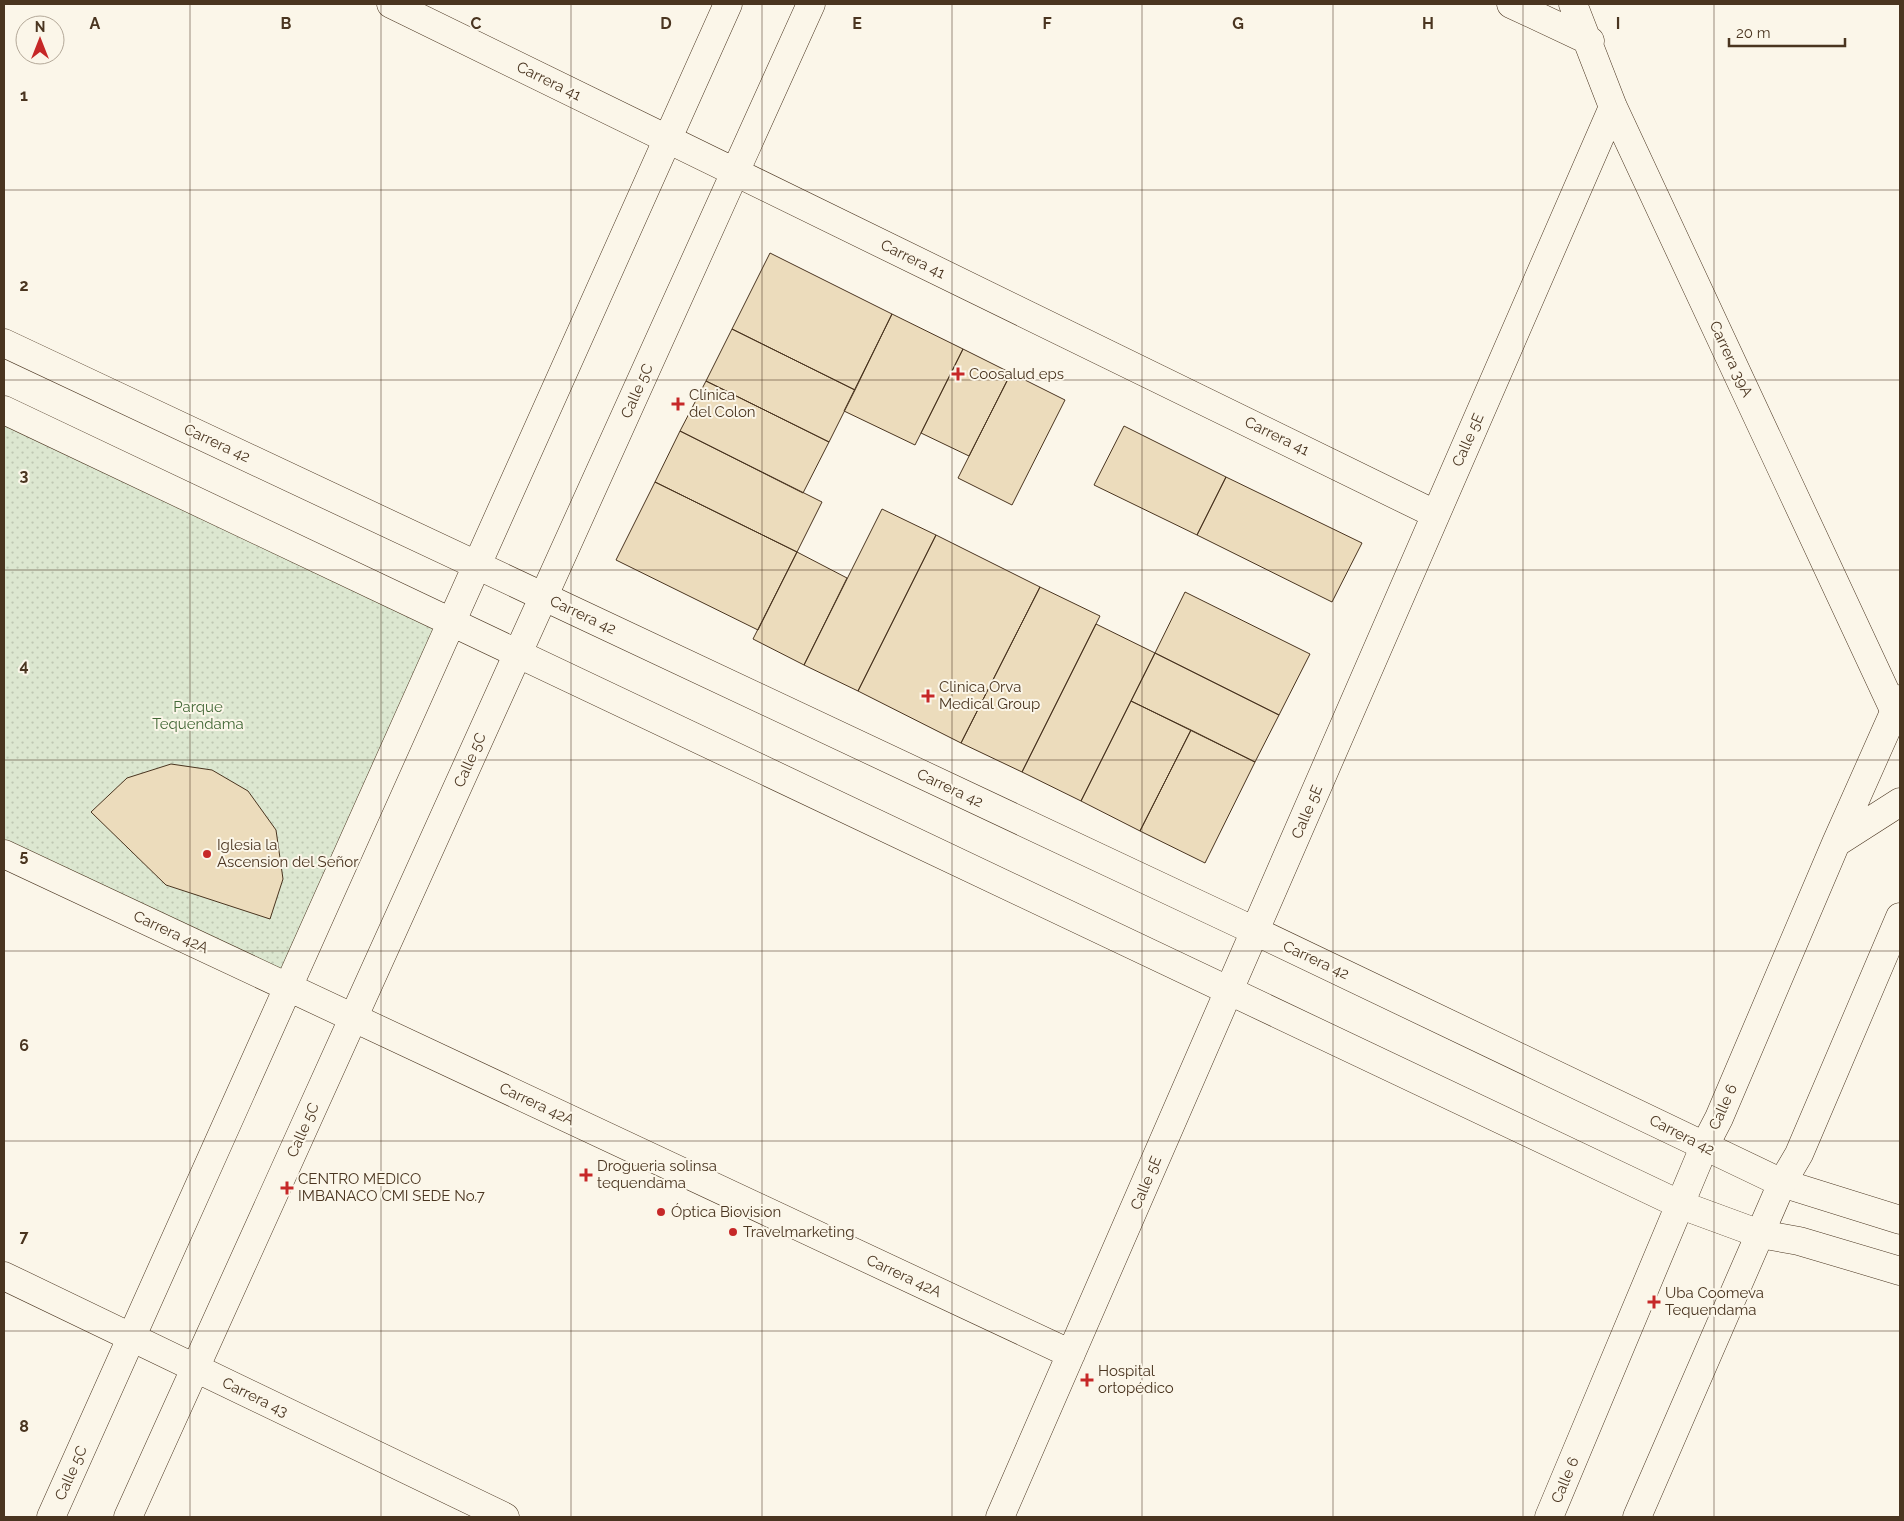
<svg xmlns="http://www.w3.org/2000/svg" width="1904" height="1521" viewBox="0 0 1904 1521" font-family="Raleway,sans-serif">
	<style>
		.park { fill: url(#park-dots); stroke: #887966 }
		.building { fill: #ecdcbc; stroke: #4a3520 }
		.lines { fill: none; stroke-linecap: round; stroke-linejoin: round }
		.minor-casing { stroke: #4a3520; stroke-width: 29 }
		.major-casing { stroke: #4a3520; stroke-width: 29 }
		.minor { stroke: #fbf6e9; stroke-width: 28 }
		.major { stroke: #fbf6e9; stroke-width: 28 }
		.grid { fill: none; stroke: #4a3520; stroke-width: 1; stroke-opacity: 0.55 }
		.poi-dot { fill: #c62828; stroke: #fbf6e9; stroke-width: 2 }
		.labels { text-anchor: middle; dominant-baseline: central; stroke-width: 4; stroke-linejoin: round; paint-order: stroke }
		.street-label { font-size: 15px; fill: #4a3520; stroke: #fbf6e9 }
		.poi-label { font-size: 15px; fill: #4a3520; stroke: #fbf6e9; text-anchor: start }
		.park-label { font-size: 15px; fill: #436837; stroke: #fbf6e9 }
		.grid-label { font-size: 16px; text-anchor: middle; font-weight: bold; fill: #4a3520; stroke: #fbf6e9; stroke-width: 4; stroke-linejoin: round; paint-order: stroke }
	</style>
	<defs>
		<pattern id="park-dots" width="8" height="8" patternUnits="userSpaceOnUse" patternTransform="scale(1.25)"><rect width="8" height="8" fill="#dce7d0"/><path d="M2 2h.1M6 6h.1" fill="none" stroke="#bec7b2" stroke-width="1.8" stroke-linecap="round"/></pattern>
	</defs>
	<rect width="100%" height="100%" fill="#fbf6e9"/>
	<path class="park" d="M4,410L451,623L288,987L4,854Z"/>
	<path class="building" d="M770,253L892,314L855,390L732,329Z
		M892,314L963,349L915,445L844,411Z
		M732,329L855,390L829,442L706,381Z
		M963,349L1011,373L969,456L921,433Z
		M1011,373L1065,400L1012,505L958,478Z
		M706,381L829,442L803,493L680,431Z
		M1124,426L1226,477L1197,535L1094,485Z
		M680,431L822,502L797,552L655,482Z
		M1226,477L1362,543L1332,602L1197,535Z
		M655,482L797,552L758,630L616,560Z
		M882,509L936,535L858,691L804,665Z
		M936,535L1040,587L961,743L858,691Z
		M797,552L847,578L804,665L753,639Z
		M1040,587L1100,616L1022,772L961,743Z
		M1185,592L1310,654L1279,715L1155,653Z
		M1096,624L1155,653L1081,801L1022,772Z
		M1155,653L1279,715L1255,762L1131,701Z
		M1131,701L1191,730L1140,831L1081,801Z
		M1191,730L1255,762L1205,863L1140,831Z
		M171,764L212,770L248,791L276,830L283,879L270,919L166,885L91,812L127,778Z"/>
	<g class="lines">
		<g class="minor-casing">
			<path id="minor" d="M391,4L1435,514
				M1511,4L1590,41
				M1573,4L1613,107L1895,712
				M4,343L1255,931L1782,1183L1900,1220
				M4,410L1681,1205L1760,1234L1799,1241L1900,1271
				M4,854L1071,1354
				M4,1276L505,1517
				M51,1517L728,4
				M128,1517L811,4
				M1000,1517L1613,107"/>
		</g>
		<g class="major-casing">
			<path id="major" d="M1836,843L1900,802
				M1549,1517L1704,1147L1719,1118L1836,843L1900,699
				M1637,1517L1782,1183L1799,1154L1900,917"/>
		</g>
		<use href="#minor" class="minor"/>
		<use href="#major" class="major"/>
	</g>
	<path class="grid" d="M190,4V1517M381,4V1517M571,4V1517M762,4V1517M952,4V1517M1142,4V1517M1333,4V1517M1523,4V1517M1714,4V1517M4,190H1900M4,380H1900M4,570H1900M4,760H1900M4,951H1900M4,1141H1900M4,1331H1900"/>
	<g class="poi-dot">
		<path d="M955.5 366.5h5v5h5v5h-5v5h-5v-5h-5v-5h5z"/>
		<path d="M675.5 396.5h5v5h5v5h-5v5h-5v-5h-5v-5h5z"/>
		<path d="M925.5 688.5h5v5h5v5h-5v5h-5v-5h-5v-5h5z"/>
		<circle cx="207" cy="854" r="5"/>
		<path d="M583.5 1167.5h5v5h5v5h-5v5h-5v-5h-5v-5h5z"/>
		<path d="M284.5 1180.5h5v5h5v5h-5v5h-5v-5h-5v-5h5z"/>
		<circle cx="661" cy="1212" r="5"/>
		<circle cx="733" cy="1232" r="5"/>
		<path d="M1651.5 1294.5h5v5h5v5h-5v5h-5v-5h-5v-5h5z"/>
		<path d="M1084.5 1372.5h5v5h5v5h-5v5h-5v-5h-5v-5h5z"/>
	</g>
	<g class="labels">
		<g class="street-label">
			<text transform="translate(549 81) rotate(26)">Carrera 41</text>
			<text transform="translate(913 259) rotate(26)">Carrera 41</text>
			<text transform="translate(1731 359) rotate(65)">Carrera 39A</text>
			<text transform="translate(637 391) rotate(-66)">Calle 5C</text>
			<text transform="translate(1277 436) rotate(26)">Carrera 41</text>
			<text transform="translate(1468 440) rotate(-66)">Calle 5E</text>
			<text transform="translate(217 443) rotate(25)">Carrera 42</text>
			<text transform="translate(583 615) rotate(25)">Carrera 42</text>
			<text transform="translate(470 760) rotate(-66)">Calle 5C</text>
			<text transform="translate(950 788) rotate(25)">Carrera 42</text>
			<text transform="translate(1307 812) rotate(-67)">Calle 5E</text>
			<text transform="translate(171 932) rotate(25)">Carrera 42A</text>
			<text transform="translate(1316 960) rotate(25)">Carrera 42</text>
			<text transform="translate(537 1104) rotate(25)">Carrera 42A</text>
			<text transform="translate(1723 1107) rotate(-66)">Calle 6</text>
			<text transform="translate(303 1130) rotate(-66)">Calle 5C</text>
			<text transform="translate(1682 1135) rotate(27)">Carrera 42</text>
			<text transform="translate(1146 1183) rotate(-67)">Calle 5E</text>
			<text transform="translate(904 1276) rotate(25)">Carrera 42A</text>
			<text transform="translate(255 1397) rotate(26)">Carrera 43</text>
			<text transform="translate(71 1473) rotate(-66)">Calle 5C</text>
			<text transform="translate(1565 1480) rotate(-67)">Calle 6</text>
		</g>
		<g class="poi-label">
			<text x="969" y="374">Coosalud eps</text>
			<text x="689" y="395">Clínica<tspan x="689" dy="17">del Colon</tspan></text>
			<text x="939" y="687">Clinica Orva<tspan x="939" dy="17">Medical Group</tspan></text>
			<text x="217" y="845">Iglesia la<tspan x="217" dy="17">Ascension del Señor</tspan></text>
			<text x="597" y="1166">Drogueria solinsa<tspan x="597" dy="17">tequendama</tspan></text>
			<text x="298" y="1179">CENTRO MEDICO<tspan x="298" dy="17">IMBANACO CMI SEDE No.7</tspan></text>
			<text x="671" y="1212">Óptica Biovision</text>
			<text x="743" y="1232">Travelmarketing</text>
			<text x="1665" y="1293">Uba Coomeva<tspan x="1665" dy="17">Tequendama</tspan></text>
			<text x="1098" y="1371">Hospital<tspan x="1098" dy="17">ortopédico</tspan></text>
		</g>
		<g class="park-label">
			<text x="198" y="707">Parque<tspan x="198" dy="17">Tequendama</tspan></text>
		</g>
	</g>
	<g class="grid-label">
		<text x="95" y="29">A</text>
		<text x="286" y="29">B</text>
		<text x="476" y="29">C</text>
		<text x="666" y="29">D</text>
		<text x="857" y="29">E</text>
		<text x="1047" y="29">F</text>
		<text x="1238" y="29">G</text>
		<text x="1428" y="29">H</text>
		<text x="1618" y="29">I</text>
		<text x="24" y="101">1</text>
		<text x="24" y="291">2</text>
		<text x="24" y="481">3</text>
		<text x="24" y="671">4</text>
		<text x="24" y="861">5</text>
		<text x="24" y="1051">6</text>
		<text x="24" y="1242">7</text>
		<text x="24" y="1432">8</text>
	</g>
	<rect width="1904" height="1521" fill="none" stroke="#4a3520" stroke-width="10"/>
	<g transform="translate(40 40)"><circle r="24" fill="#fbf6e9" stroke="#b4a999"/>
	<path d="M0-4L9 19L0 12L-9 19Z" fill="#c62828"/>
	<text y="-8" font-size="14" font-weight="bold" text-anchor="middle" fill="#4a3520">N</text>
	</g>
	<path d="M1729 38v8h116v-8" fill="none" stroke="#4a3520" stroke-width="2.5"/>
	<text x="1736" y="38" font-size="15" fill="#4a3520" stroke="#fbf6e9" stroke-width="4" paint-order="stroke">20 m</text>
</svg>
